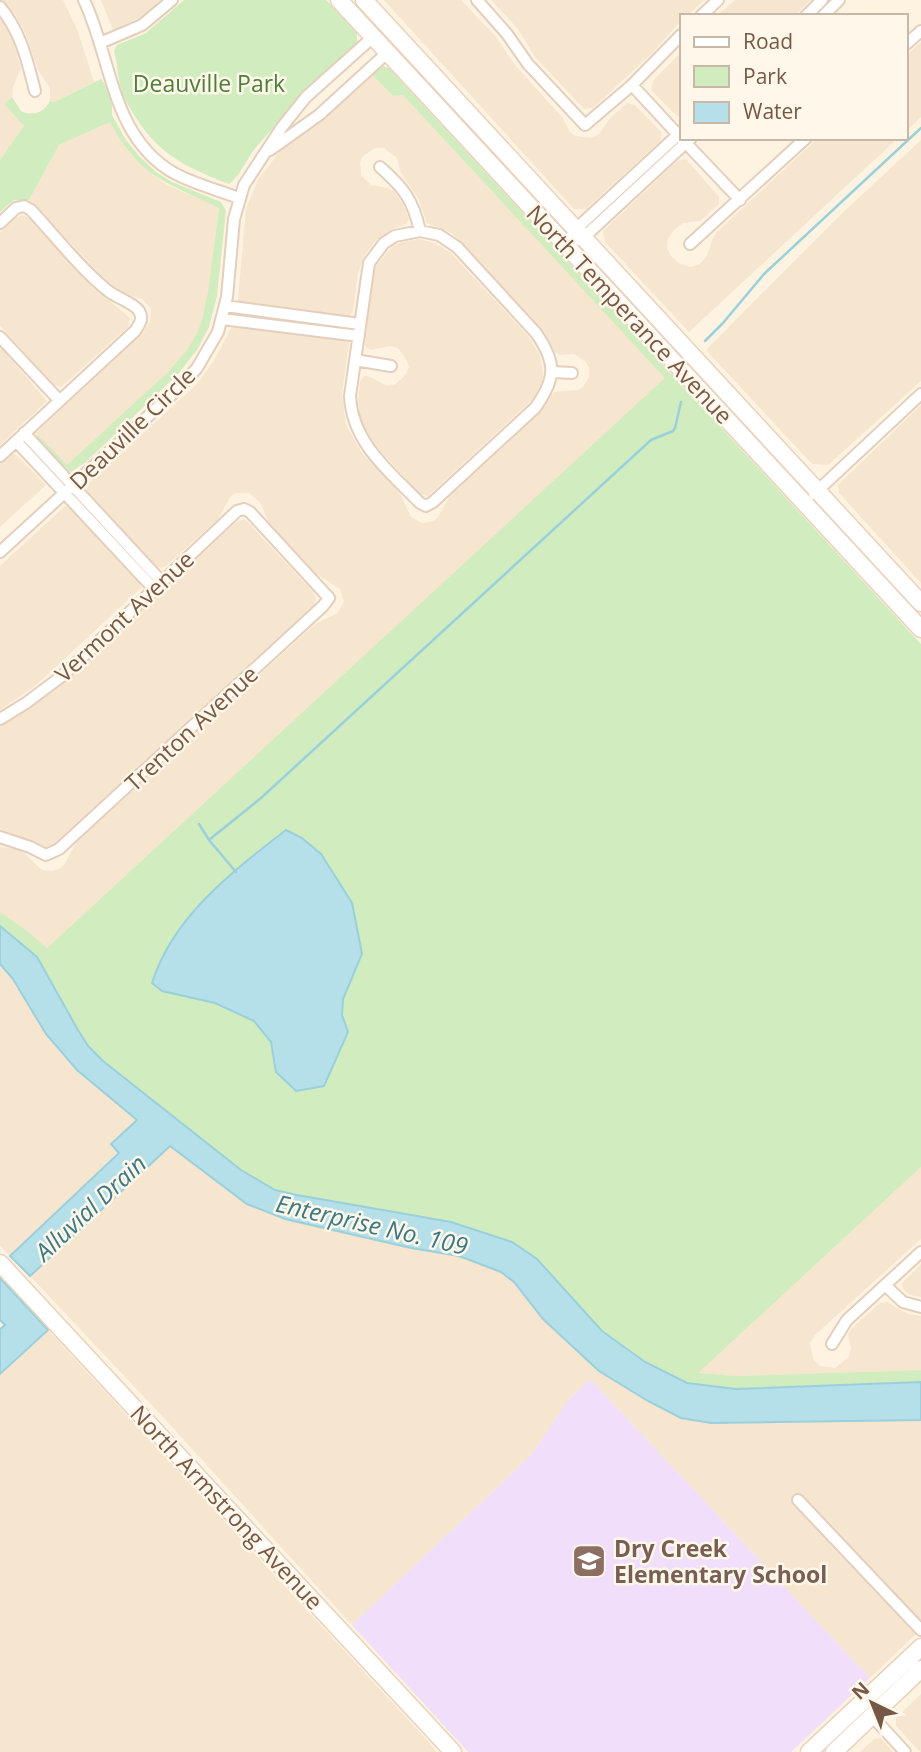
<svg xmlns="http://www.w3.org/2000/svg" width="921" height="1752" viewBox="0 0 921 1752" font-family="'Open Sans',sans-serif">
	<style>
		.residential { fill: #f6e5cf }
		.education { fill: #f0defa }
		.green { fill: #d1ecbf }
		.water { fill: #b5e0e9; stroke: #9ad0db; stroke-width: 2 }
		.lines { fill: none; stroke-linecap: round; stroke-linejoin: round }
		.stream { stroke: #9ad0db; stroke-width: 2.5 }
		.street-casing { stroke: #e3cfbc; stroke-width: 14 }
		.secondary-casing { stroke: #ead2bc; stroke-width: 19 }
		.street { stroke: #fff; stroke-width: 10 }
		.secondary { stroke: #fff; stroke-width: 16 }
		.labels { text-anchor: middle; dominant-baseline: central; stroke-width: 5; stroke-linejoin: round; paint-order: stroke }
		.park-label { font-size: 23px; fill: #4f7e3d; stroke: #fff7e9 }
		.street-label { font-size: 23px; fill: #775846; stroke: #fff7e9 }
		.education-label { font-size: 23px; font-weight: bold; fill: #785e54; stroke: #fff7e9; text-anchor: start }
		.water-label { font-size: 24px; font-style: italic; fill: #3b7885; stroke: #fff7e9 }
	</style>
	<rect width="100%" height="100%" fill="#fef3e1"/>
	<path class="residential" d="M2,0H63L77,29L94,82L54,102L50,101V88L38,70L26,34L16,16Z
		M101,0H161L142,16L113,30Z
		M384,0H461L496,37L515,65L562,117L570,132L575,136L591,138L599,134L610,118L627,103L635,105L662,133L660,141L586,209H574Z
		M491,0H704L687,16H681V21L652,53L593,108L584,109L535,57L518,29Z
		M735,0H811L794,16H717Z
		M0,19L12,37L21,68L13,87L12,97L4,104L24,126L0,160Z
		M921,42V117L905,132V57Z
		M681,52V116H677L651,90L653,81Z
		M371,74L393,96L403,95L666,378L47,948L30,933L0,912V847L17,849L25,854L42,870L52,871L59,869L64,865L76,843L315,624L338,613L344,601L340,589L315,573L269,523L260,502L249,493H236L230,497L218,519L166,566L161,568L153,565L89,495L87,490L90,482L198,383L216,357L231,328L239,326L342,338L349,343L342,393L346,425L362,453L401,495L411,517L422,523L433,521L438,517L450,496L538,415L554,392L578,390L583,387L589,377V367L585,361L574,354L560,355L555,352L545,333L462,243L451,233L427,223L418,198L401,173L397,158L384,148H375L363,156L360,162L361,175L371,185L388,188L394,191L404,206L409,218L406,224L392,229L376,240L364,256L358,273L353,311L350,315L346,316L244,305L238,300L246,209L258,180L280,151Z
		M110,122L130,154L153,175L167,185L219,207L208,291L202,320L197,333L187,350L168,372L67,466L36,433L142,334L150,321L151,309L142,299L122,293L106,280L29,200L59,145Z
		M818,138H898L689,332L605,242L603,231L677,161L686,159L719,197V204L700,221L683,223L674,230L668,238L667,248L671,256L679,263L690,267L700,264L707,256L713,238L717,232Z
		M921,140V381L828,465L812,464L706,350L838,217Z
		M22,215L28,217L93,287L130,318L128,327L61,387L54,385L0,326V232L15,218Z
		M419,239L435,243L451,253L528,336L540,355L543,373L542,382L534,398L428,496L419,493L375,445L361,422L358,402L360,382L364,376H368L387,386L396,384L406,374L409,367L406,359L398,348L390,346L371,350L365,346V341L372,281L376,266L393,246L402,242Z
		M0,347L47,401L0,445Z
		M921,405V583L839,493L838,485Z
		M14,453L46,485L0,527V464Z
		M65,506L72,509L139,581L141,588L35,686L0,710V566Z
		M245,519L314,593L316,599L314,605L54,844L47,847L0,829V726L52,691L236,522Z
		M0,964L13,979L46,1034L60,1052L89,1081L137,1120L111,1144L119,1153L10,1256L0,1246Z
		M170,1146L247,1204L285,1219L411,1248L459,1256L501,1272L514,1282L543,1319L599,1371L648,1401L681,1418L711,1423L921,1420V1629L870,1678L590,1379L569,1399L531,1455L352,1625L163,1417L30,1276Z
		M921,1167V1239L815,1335L810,1343L813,1359L820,1366L835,1368L849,1357L851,1349L848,1334L852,1328L880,1303L887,1302L908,1314L921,1316V1370L737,1376L697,1373Z
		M921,1264V1297L910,1295L903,1289L902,1283Z
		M48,1330L424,1737L437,1752H0V1374Z
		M921,1694V1752H920L896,1726V1718Z
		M881,1738L893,1752H860L874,1739Z"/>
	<path class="education" d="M590,1379L870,1678L791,1752H468L352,1625L531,1455L569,1399Z"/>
	<path class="green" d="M184,0H326L357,33V43C322,76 289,109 258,145C247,157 241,176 229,184C177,164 152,150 125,99C118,87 118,65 114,51L117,45L146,33Z
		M383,66L389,68L921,644V1167L698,1373L737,1376L921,1370V1382L736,1389L687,1383L645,1362L602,1331L537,1259L512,1242L451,1222L297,1195L275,1190L241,1170L103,1061L88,1046L78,1030L37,957L0,926V912L30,933L47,948L665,378L403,95L393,96L371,74Z
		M101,79L106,86L112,104V115L126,140L139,156L156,172L172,182L221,202L226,211L217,296L209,327L197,350L178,374L86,462L71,472C59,466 39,445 36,433L67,465L168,372L187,350L197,333L202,320L208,291L219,208C165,181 141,179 110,122L59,145L29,200H14L0,212V160L24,126L4,104L12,97L21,111C33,117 44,112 50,101L54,102Z"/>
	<path class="water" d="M286,830L302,838L321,854L352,903L362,954L343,999L342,1015L348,1032L324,1086L296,1091L276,1072L271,1042L254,1021L215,1003L162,991L152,983C173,916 233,871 286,830Z
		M0,926L37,957L78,1030L88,1046L103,1061L241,1170L275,1190L297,1195L451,1222L512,1242L537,1259L602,1331L645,1362L687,1383L736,1389L921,1382V1420L711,1423L681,1418L648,1401L599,1371L543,1319L514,1282L501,1272L459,1256L411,1248L285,1219L247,1204L170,1146L30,1276L10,1256L119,1153L111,1144L137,1120L77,1070L46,1034L13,979L0,964Z
		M0,1278L48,1330L0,1374V1329L5,1325L0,1320Z"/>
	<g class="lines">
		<path class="stream" d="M705,341L723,323L764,274L921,128
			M199,824L209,840L236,872
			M209,840L261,798L651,440L673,431L675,428L681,402"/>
		<g class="street-casing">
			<path id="street" d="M84,0C112,59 111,137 174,173C194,184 218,190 239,198
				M477,0L507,34L528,64L585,125L632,85L681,35
				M0,7C21,32 27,60 35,91
				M701,16L718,0
				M806,16L822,0
				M823,16L839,0
				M100,43L142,25L172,0
				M905,45L921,31
				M632,85L681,138
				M683,140L740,200
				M270,150L319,115L388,52
				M380,167C404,188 413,200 420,231
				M0,223L16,208L24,206L31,210C56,237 79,267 107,290C116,298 133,302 139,311C144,319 139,325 135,331L0,456
				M420,231L439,235L457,247L536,333C557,363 556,379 535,408L433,502L426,506L420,503C390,472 352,443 350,396L369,263L384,243L395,236Z
				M578,240L583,238L691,138
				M566,244L576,229L681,132
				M690,244L806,138
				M225,306L360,324
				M222,319L359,336
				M0,337L59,400
				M355,360L391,366
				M553,372L572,373
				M24,433L161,581
				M16,441L153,588
				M814,494L921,394
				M0,552L180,387L197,368L218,332L227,297L234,219L244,185L282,127L306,97L373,37
				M0,719L26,703L62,676L237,511L244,509L250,512L329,598L323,606L59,849L46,855L30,847L0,837
				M885,1285L903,1302L921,1307
				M832,1344L847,1320L921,1252
				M798,1500L921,1630
				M872,1716L905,1752"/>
		</g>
		<g class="secondary-casing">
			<path id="secondary" d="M339,0L921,629
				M364,0L921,603
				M0,1263L453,1752
				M809,1752L921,1647
				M834,1752L921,1669"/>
		</g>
		<use href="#street" class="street"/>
		<use href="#secondary" class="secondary"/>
	</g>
	<defs>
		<g id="school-square" transform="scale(1.75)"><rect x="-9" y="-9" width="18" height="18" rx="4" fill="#8d6e63" stroke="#fff7e9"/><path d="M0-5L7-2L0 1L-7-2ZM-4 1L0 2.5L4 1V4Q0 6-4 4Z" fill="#fff"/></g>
	</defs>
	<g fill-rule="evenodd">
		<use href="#school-square" x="589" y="1561"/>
	</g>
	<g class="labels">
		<g class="park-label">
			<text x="209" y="83">Deauville Park</text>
		</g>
		<g class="street-label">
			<text transform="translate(630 314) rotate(47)">North Temperance Avenue</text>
			<text transform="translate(132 428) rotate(-44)">Deauville Circle</text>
			<text transform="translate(124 616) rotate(-43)">Vermont Avenue</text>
			<text transform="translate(191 728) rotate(-43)">Trenton Avenue</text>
			<text transform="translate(227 1507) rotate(47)">North Armstrong Avenue</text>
		</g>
		<g class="education-label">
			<text x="614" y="1548">Dry Creek<tspan x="614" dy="26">Elementary School</tspan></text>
		</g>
		<g class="water-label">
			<text transform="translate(90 1207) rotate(-43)">Alluvial Drain</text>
			<text transform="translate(372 1224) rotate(13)">Enterprise No. 109</text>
		</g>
	</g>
	<rect x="680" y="14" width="228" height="126" fill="#fff7e9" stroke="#c9b7a8" stroke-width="2"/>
	<rect x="694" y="37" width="35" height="10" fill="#ffffff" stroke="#c9b7a8" stroke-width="2"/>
	<text x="743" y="49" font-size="21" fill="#775846">Road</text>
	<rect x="694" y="66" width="35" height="21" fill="#d1ecbf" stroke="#c9b7a8" stroke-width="2"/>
	<text x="743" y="84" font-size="21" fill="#775846">Park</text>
	<rect x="694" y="102" width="35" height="21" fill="#b5e0e9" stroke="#c9b7a8" stroke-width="2"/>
	<text x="743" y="119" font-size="21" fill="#775846">Water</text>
	<g transform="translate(872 1703) rotate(317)" stroke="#fff7e9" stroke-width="5" paint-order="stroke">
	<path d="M0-5L12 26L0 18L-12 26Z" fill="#775846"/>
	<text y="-10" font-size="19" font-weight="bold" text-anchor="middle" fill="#775846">N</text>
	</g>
</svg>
